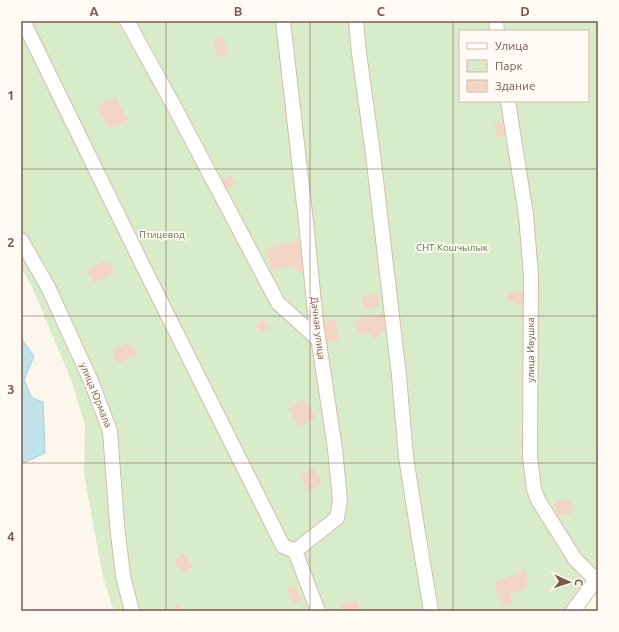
<svg xmlns="http://www.w3.org/2000/svg" width="619" height="632" viewBox="0 0 619 632" font-family="Ubuntu,sans-serif">
	<style>
		.green { fill: #d8ecc9; fill-rule: evenodd }
		.water { fill: #bfe3e8; stroke: #a5d3da }
		.building { fill: #f3d5c3 }
		.lines { fill: none; stroke-linecap: round; stroke-linejoin: round }
		.minor-casing { stroke: #d1beb0; stroke-width: 16 }
		.minor { stroke: #fff; stroke-width: 14 }
		.grid { fill: none; stroke: #7a5c4d; stroke-width: 1; stroke-opacity: 0.55 }
		.labels { text-anchor: middle; dominant-baseline: central; stroke-width: 3.5; stroke-linejoin: round; paint-order: stroke }
		.park-label { font-size: 10px; fill: #537a41; stroke: #fffaf3 }
		.street-label { font-size: 10px; fill: #7a5c4d; stroke: #fffaf3 }
		.neatline { fill: none; stroke: #7a5c4d; stroke-width: 1.5 }
		.grid-label { font-size: 13px; text-anchor: middle; font-weight: bold; fill: #7a5c4d }
	</style>
	<rect width="100%" height="100%" fill="#fdf6ec"/>
	<path class="green" d="M21,21H598V567L565,611H114L103,577L84,475L85,425L72,382L32,287L21,268ZM460,31H588V101H460Z"/>
	<path class="water" d="M21,338L34,356L24,380L32,398L43,402L45,453L21,464Z"/>
	<path class="building" d="M223,37L228,54L218,57L213,41Z
		M116,97L128,120L109,129L103,117L102,118L99,114L101,113L98,106Z
		M508,121L510,134L496,137L494,123Z
		M232,175L236,184L225,190L221,180Z
		M300,241L306,270L296,272L295,265L271,270L266,248Z
		M105,260L106,264L109,263L114,272L94,283L87,270Z
		M523,291L524,304L515,305V301L508,302L507,293Z
		M377,294L379,306L364,309L362,297Z
		M383,314L387,330L380,332L381,336L373,339L372,333L365,335L364,332L358,334L355,322L362,321L361,318Z
		M264,319L269,329L261,333L256,324Z
		M336,320L338,341L326,343L323,321Z
		M131,342L137,355L119,364L117,359L114,361L112,356L114,355L113,350Z
		M305,399L316,418L299,427L288,408Z
		M314,468L322,483L308,491L300,475Z
		M571,500L572,514L556,515L555,501Z
		M184,554L193,567L183,574L174,561Z
		M525,570L528,579L525,580L528,588L516,592V591L509,593L513,603L503,607L494,583Z
		M296,586L302,601L293,604L290,597L292,596L291,593L289,594L287,589Z
		M357,600L360,611H341L340,605Z
		M178,604L183,611H169Z"/>
	<g class="lines">
		<g class="minor-casing">
			<path id="minor" d="M23,21L144,268L283,546L295,551
				M127,21L175,108L278,303L318,339
				M283,21L306,222L316,323L335,449L340,500L337,518L295,551L318,611
				M356,21L359,53L373,154L399,376L406,457L418,533L431,611
				M496,21L497,31
				M508,101L526,215L531,275L530,457L534,489L538,500L575,559L596,580
				M21,240L48,287L91,381L110,431L117,525L123,576L132,611
				M573,611L598,577"/>
		</g>
		<use href="#minor" class="minor"/>
	</g>
	<path class="grid" d="M166,21V611M310,21V611M453,21V611M21,169H598M21,316H598M21,463H598"/>
	<g class="labels">
		<g class="park-label">
			<text x="162" y="234">Птицевод</text>
			<text x="452" y="247">СНТ Кошчылык</text>
		</g>
		<g class="street-label">
			<text transform="translate(318 328) rotate(83)">Дачная улица</text>
			<text transform="translate(530 350) rotate(-90)">улица Ивушка</text>
			<text transform="translate(96 395) rotate(68)">улица Юрмала</text>
		</g>
	</g>
	<rect width="619" height="632" fill="none" stroke="#fffaf3" stroke-width="44"/>
	<rect x="459" y="30" width="130" height="72" fill="#fffaf3" stroke="#cabbb1"/>
	<rect x="467" y="43" width="20" height="6" fill="#ffffff" stroke="#cabbb1"/>
	<text x="495" y="50" font-size="12" fill="#7a5c4d">Улица</text>
	<rect x="467" y="60" width="20" height="12" fill="#d8ecc9" stroke="#cabbb1"/>
	<text x="495" y="70" font-size="12" fill="#7a5c4d">Парк</text>
	<rect x="467" y="80" width="20" height="12" fill="#f3d5c3" stroke="#cabbb1"/>
	<text x="495" y="90" font-size="12" fill="#7a5c4d">Здание</text>
	<g transform="translate(569 582) rotate(93)" stroke="#fffaf3" stroke-width="3" paint-order="stroke">
	<path d="M0-3L7 15L0 10L-7 15Z" fill="#7a5c4d"/>
	<text y="-6" font-size="11" font-weight="bold" text-anchor="middle" fill="#7a5c4d">С</text>
	</g>
	<rect x="22" y="22" width="575" height="588" class="neatline"/>
	<g class="grid-label">
		<text x="94" y="16">A</text>
		<text x="238" y="16">B</text>
		<text x="381" y="16">C</text>
		<text x="525" y="16">D</text>
		<text x="11" y="100">1</text>
		<text x="11" y="247">2</text>
		<text x="11" y="394">3</text>
		<text x="11" y="541">4</text>
	</g>
</svg>
